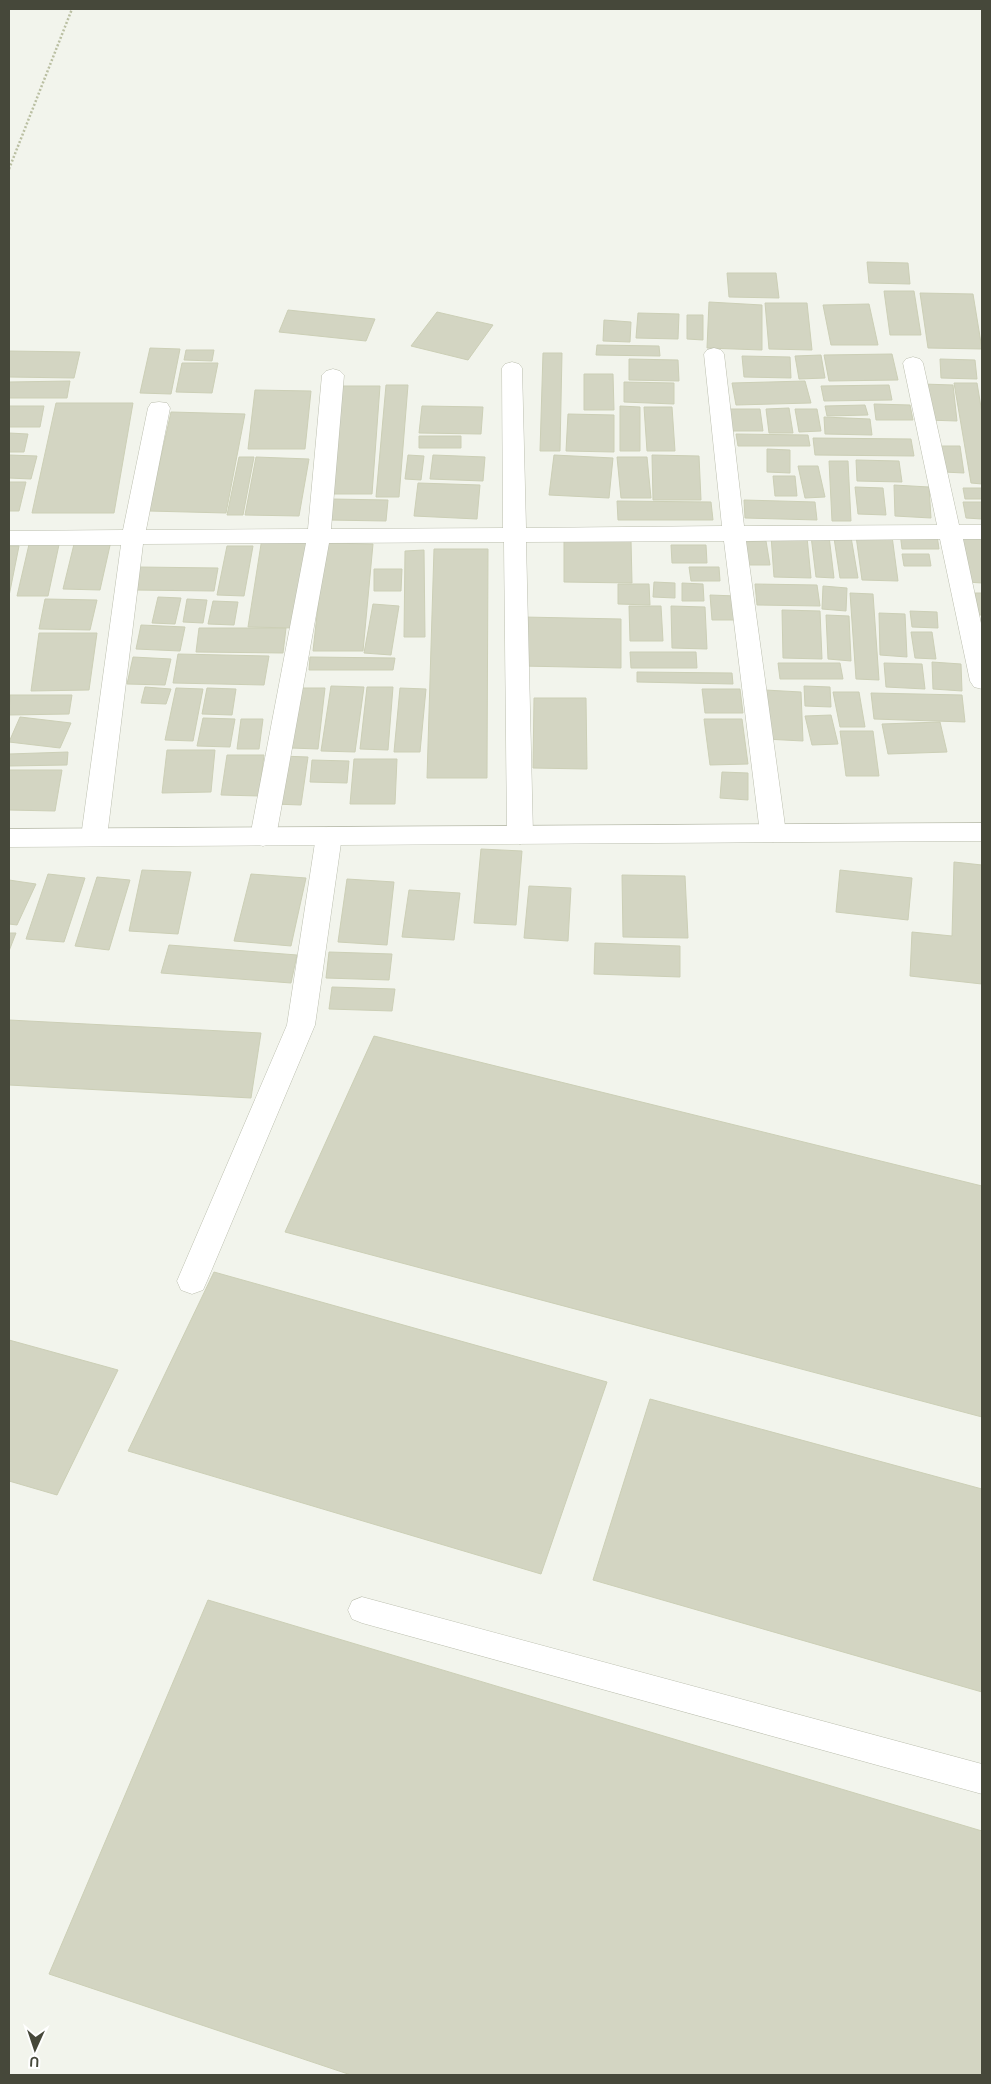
<svg xmlns="http://www.w3.org/2000/svg" width="991" height="2084" viewBox="0 0 991 2084" font-family="Figtree,sans-serif">
	<style>
		.building { fill: #d3d5c2; stroke: #cccfb6 }
		.lines { fill: none; stroke-linecap: round; stroke-linejoin: round }
		.service-casing { stroke: #bcbfaf; stroke-width: 1 }
		.minor-casing { stroke: #bcbfaf; stroke-width: 1 }
		.tertiary-casing { stroke: #bcbfaf; stroke-width: 1 }
		.path { stroke: #babfa2; stroke-width: 2.5; stroke-dasharray: 2 2; stroke-linecap: butt }
		.service { fill: #fff; fill-rule: evenodd }
		.minor { fill: #fff; fill-rule: evenodd }
		.tertiary { fill: #fff; fill-rule: evenodd }
	</style>
	<rect width="100%" height="100%" fill="#f2f4ec"/>
	<path class="building" d="M867,262L908,263L910,284L869,283Z
		M727,273H776L779,298L729,297Z
		M884,291H914L921,335H890Z
		M920,293L973,294L982,349L928,348Z
		M709,302L762,305V350L707,348Z
		M765,303H807L812,350L769,349Z
		M869,304L878,345H831L823,305Z
		M288,310L375,319L366,341L279,332Z
		M437,312L493,325L468,360L411,346Z
		M638,313L679,314L678,339L636,338Z
		M687,315H703V340L687,339Z
		M604,320L631,322L630,342L603,341Z
		M597,345L659,346L660,356L596,355Z
		M150,348L180,349L171,394L140,393Z
		M186,350H214L212,361L184,360Z
		M9,351L80,352L74,378L9,377Z
		M543,353H562L560,451H540Z
		M892,354L898,380L829,381L824,355Z
		M821,355L825,378L799,379L795,356Z
		M742,356L790,357L791,378L744,377Z
		M629,359L678,360L679,381L629,380Z
		M940,359L975,360L977,379L941,378Z
		M182,363H218L212,393L176,392Z
		M584,374H613L614,410H584Z
		M70,381L67,398H9V382Z
		M805,381L811,403L736,405L732,383Z
		M624,382L674,383V404L624,402Z
		M954,383H977L982,413V484L971,483Z
		M923,384L953,385L957,421L927,420Z
		M386,385H408L399,497H376Z
		M889,385L892,400L824,401L821,386Z
		M341,386H380L372,494H331Z
		M255,390L311,391L305,449H248Z
		M56,403H133L114,513H32Z
		M874,404L910,405L913,420H876Z
		M865,405L868,415L827,416L825,406Z
		M9,406H44L40,427H9Z
		M422,406L483,407L481,434L419,433Z
		M620,406L640,407V451H620Z
		M644,407H672L675,451H647Z
		M789,408L793,433H769L766,409Z
		M725,409H760L763,431H727Z
		M795,409H817L821,431L799,432Z
		M171,412L245,414L226,513L149,511Z
		M568,414L614,415V452L566,451Z
		M824,417L870,419L872,435L825,434Z
		M9,433L28,434L24,452H9Z
		M736,434L808,435L810,446H738Z
		M419,436H461V448H419Z
		M813,438L911,439L914,456L815,455Z
		M941,446H960L964,473L944,472Z
		M767,449L790,450V473L767,472Z
		M9,455L37,456L31,479L9,478Z
		M408,455L424,456L421,480L405,479Z
		M433,455L485,457L483,481L430,479Z
		M554,455L613,458L609,498L549,495Z
		M652,455L699,456L701,500H653Z
		M239,457H254L243,515H227Z
		M256,457L309,459L299,516L245,515Z
		M617,457H647L651,498H621Z
		M856,460L899,461L902,482L857,481Z
		M829,461H848L851,521H832Z
		M798,466H818L825,497L805,498Z
		M773,476H795L797,496H775Z
		M9,482H26L19,511H9Z
		M418,483L480,485L477,519L414,516Z
		M894,485L929,487L931,518L895,516Z
		M855,487L883,488L886,515L858,514Z
		M963,488H982V499H965Z
		M331,499L388,500L386,521L328,520Z
		M744,500L815,502L817,520L745,518Z
		M617,501L711,502L713,520H618Z
		M963,502H982V519L966,518Z
		M900,533L937,535L939,549H902Z
		M771,536L807,537L811,578L774,577Z
		M811,536H829L834,578L816,577Z
		M856,536H892L898,581L862,580Z
		M851,537L858,578H840L834,538Z
		M262,538L307,539L294,628L248,627Z
		M564,538L631,540L632,583L564,582Z
		M963,538L982,539V583L967,582Z
		M30,540H60L48,596H17Z
		M75,540L111,541L100,590L63,589Z
		M766,541L770,565H743L740,542Z
		M325,543L373,544L363,651H313Z
		M671,545H706L707,563H672Z
		M9,546H19L9,596Z
		M227,546H253L244,596L217,595Z
		M434,549H488L487,778H427Z
		M424,550L425,637H404L405,551Z
		M902,554H929L931,566H904Z
		M138,567L218,568L214,591L134,590Z
		M689,567H719L720,581H691Z
		M374,569H402L401,591H374Z
		M654,582L675,583V598L653,597Z
		M682,583L703,584L704,601H682Z
		M618,584H649L650,605L618,604Z
		M755,584L817,585L820,606L757,605Z
		M823,586L847,588L846,611L822,609Z
		M850,593L873,594L879,680L856,679Z
		M975,593H982V615H979Z
		M710,595L736,596L738,620H712Z
		M158,597L181,598L175,624L152,623Z
		M45,599L97,600L90,630L39,629Z
		M187,599L207,600L203,623L183,622Z
		M213,601L238,602L234,625L208,624Z
		M373,604L399,606L391,655L364,653Z
		M629,606H661L663,641H630Z
		M671,606L705,607L707,649L672,648Z
		M782,610L820,611L822,659L783,658Z
		M910,611L937,612L938,628L912,627Z
		M879,613L905,614L907,657L880,655Z
		M826,615L849,616L851,661L828,659Z
		M523,617L621,619V668L521,666Z
		M141,625L185,627L180,651L136,649Z
		M199,628H286L283,653L196,652Z
		M911,632H932L936,659L915,658Z
		M39,633H97L89,690L31,691Z
		M630,652H696L697,668H631Z
		M178,654L269,656L264,685L173,683Z
		M133,657L171,659L165,685L127,684Z
		M310,657L395,658L393,670H309Z
		M932,662L961,664L962,691L933,689Z
		M778,663H840L843,679H780Z
		M884,663L922,664L925,689L886,687Z
		M637,672L732,673L733,684L637,682Z
		M331,686L364,687L355,752L321,751Z
		M804,686L830,687L831,707L805,706Z
		M145,687L171,689L166,704L141,703Z
		M367,687H393L388,750L360,749Z
		M176,688L203,689L193,741L165,740Z
		M207,688L236,689L232,715L202,714Z
		M299,688H325L318,749L291,748Z
		M400,688L426,689L420,752H394Z
		M702,689H740L743,713H705Z
		M765,690L801,692L803,741L765,739Z
		M833,692H859L865,727H840Z
		M871,693L962,695L965,722L874,719Z
		M10,695H72L69,714L9,715Z
		M534,698H586L587,769L533,768Z
		M831,715L838,744L812,745L805,716Z
		M20,717L71,723L60,748L9,742Z
		M203,718L235,719L230,747L197,746Z
		M241,719H263L259,749H237Z
		M704,719H742L748,764L710,765Z
		M940,722L947,752L888,754L882,724Z
		M840,731H873L879,776H846Z
		M167,750H215L211,792L162,793Z
		M68,752L67,765L9,766V754Z
		M227,755H264L259,796L221,795Z
		M281,756L308,757L301,805L273,804Z
		M354,759H397L395,804H350Z
		M312,760L349,761L347,783L310,782Z
		M9,770H62L55,811L9,810Z
		M722,772L748,773V800L720,798Z
		M481,849L522,851L516,925L474,923Z
		M954,862L982,865V984L910,976L912,932L952,936Z
		M142,870L191,872L178,934L129,931Z
		M840,870L912,878L908,920L836,912Z
		M48,874L85,878L64,942L26,939Z
		M251,874L306,878L291,946L234,941Z
		M622,875L685,876L688,938L623,937Z
		M97,877L130,880L109,950L75,946Z
		M347,879L394,882L387,945L338,942Z
		M9,880L36,884L17,925L9,924Z
		M529,886L571,888L568,941L524,938Z
		M409,890L460,893L454,940L402,937Z
		M9,933H16L9,951Z
		M595,943L680,946V977L594,974Z
		M169,945L297,955L291,983L161,973Z
		M329,952L392,954L389,980L326,978Z
		M332,987L395,989L392,1011L329,1009Z
		M9,1020L261,1033L251,1098L9,1085Z
		M374,1036L982,1186V1417L285,1232Z
		M214,1272L607,1382L541,1574L128,1451Z
		M9,1340L118,1370L57,1495L9,1481Z
		M650,1399L982,1489V1692L593,1580Z
		M208,1600L982,1831V2075H351L49,1974Z"/>
	<g class="lines">
		<g class="service-casing">
			<path id="service" d="M362,1597L982,1764V1794L362,1623L352,1619L348,1610L352,1601Z"/>
		</g>
		<g class="minor-casing">
			<path id="minor" d="M714,348L721,350L724,354L744,526L937,525L903,363L906,359L913,357L920,359L923,363L959,525H982V539H963L982,628V689L974,687L970,681L940,539L746,541L786,833L782,839L773,842L764,839L760,833L724,541L526,542L533,835L529,841L520,844L511,841L507,835L504,542L329,543L276,837L272,843L263,846L254,843L250,837L306,543L143,544L107,837L103,843L94,846L85,843L81,837L121,545H9V531L123,530L148,408L151,403L159,402L167,403L170,408L146,530L308,529L322,375L326,371L333,369L340,371L344,375L331,529L503,528L502,368L505,364L512,362L519,364L522,368L526,528L722,526L704,354L707,350Z
				M329,827L338,830L342,836L315,1025L207,1281L203,1290L192,1294L181,1290L177,1281L287,1025L316,836L320,830Z"/>
		</g>
		<g class="tertiary-casing">
			<path id="tertiary" d="M982,823V841L9,847V829Z"/>
		</g>
		<path class="path" d="M9,169L72,9"/>
		<use href="#service" class="service"/>
		<use href="#minor" class="minor"/>
		<use href="#tertiary" class="tertiary"/>
	</g>
	<rect width="991" height="2084" fill="none" stroke="#46483a" stroke-width="20"/>
	<g transform="translate(35 2049) rotate(183)" stroke="#ffffff" stroke-width="4" paint-order="stroke">
	<path d="M0-4L9 19L0 12L-9 19Z" fill="#46483a"/>
	<text y="-8" font-size="14" font-weight="bold" text-anchor="middle" fill="#46483a">U</text>
	</g>
</svg>
